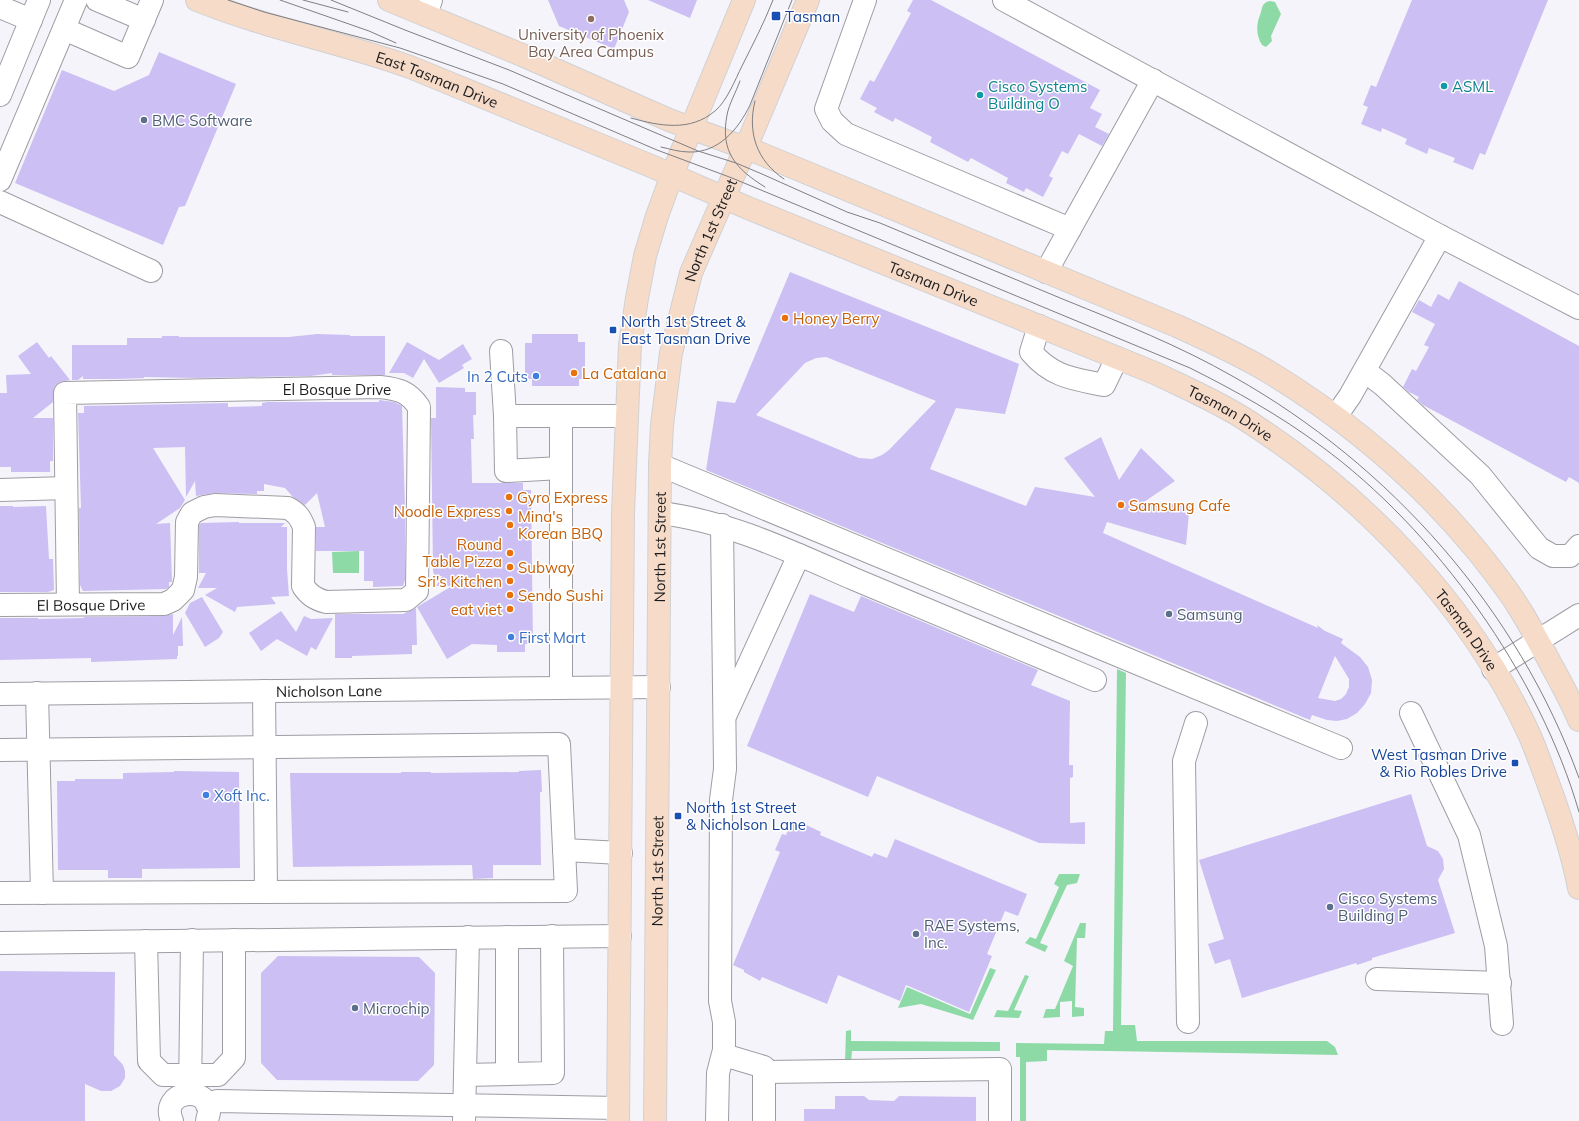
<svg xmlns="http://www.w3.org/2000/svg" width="1579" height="1121" viewBox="0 0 1579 1121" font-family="Mulish,sans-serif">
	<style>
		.green { fill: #8ddaa7 }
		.building { fill: #ccbff3; fill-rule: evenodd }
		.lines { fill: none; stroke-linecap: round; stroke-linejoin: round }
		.minor-casing { stroke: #9e9da3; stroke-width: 24 }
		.major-casing { stroke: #d1d1d2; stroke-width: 24 }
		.minor { stroke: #fff; stroke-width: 22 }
		.major { stroke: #f6dbc9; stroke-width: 22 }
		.tram { stroke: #7f7f83; stroke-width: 1 }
		.transit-dot { fill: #1a4fb4; stroke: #fff; stroke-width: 1.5 }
		.education-dot { fill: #8d6e63; stroke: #fff; stroke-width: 1.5 }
		.culture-dot { fill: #0f9aa8; stroke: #fff; stroke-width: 1.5 }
		.service-dot { fill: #5c6f8a; stroke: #fff; stroke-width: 1.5 }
		.food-dot { fill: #e8710a; stroke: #fff; stroke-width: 1.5 }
		.shop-dot { fill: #3f7fe0; stroke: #fff; stroke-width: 1.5 }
		.labels { text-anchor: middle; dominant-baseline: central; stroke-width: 3; stroke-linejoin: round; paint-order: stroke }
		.transit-label { font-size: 15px; fill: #164399; stroke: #fff; text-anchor: start }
		.education-label { font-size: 15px; fill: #785e54; stroke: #fff }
		.street-label { font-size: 15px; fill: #1b1b1d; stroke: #fff }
		.culture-label { font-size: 15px; fill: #0d838f; stroke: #fff; text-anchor: start }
		.service-label { font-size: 15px; fill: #4e5e75; stroke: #fff; text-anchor: start }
		.food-label { font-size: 15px; fill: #c56008; stroke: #fff; text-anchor: start }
		.shop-label { font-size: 15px; fill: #366cbe; stroke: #fff; text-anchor: start }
	</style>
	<rect width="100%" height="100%" fill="#f5f4fb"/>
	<path class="green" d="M1270,1L1275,2L1281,14L1271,36L1272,41L1266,47L1262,45C1256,35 1256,25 1260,15C1263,7 1261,3 1270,1Z
		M359,551V573H333L332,552Z
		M1117,669L1126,673L1121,1025H1135L1137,1041H1327L1335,1047L1338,1055L1047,1050V1061L1026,1062V1121H1020V1057H1016V1043L1104,1044L1105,1031H1113Z
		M1059,874H1080L1077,883L1067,885L1040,943L1048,946L1045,952L1025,943L1030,937L1036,939L1059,887L1054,884Z
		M1080,923H1086L1085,938H1077L1075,1007L1084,1008V1016L1072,1017V1001L1060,1002V1017L1043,1018L1046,1009H1055L1073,966L1064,961Z
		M990,968L996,970L973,1020L921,1004L898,1008L907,987L970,1014Z
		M1025,975L1029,976L1014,1010L1022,1011L1019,1018L994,1017L997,1010L1008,1011Z
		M851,1030V1041L1000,1042V1051H852L851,1062H845L846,1031Z"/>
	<path class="building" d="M548,0H624L629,12L614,49L559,26Z
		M648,0H697L690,18Z
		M913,0H931L1100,90L1090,108L1102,114L1095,127L1109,134L1102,146L1079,134L1068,154L1062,151L1049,176L1053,178L1043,197L1026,188L1024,192L1006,183L1008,178L971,158L968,162L930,142L932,137L895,118L893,122L874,112L877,108L860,99L870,80L874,82L911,13L907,11Z
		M1412,0H1548L1485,155L1480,153L1473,170L1453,162L1455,158L1429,148L1427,154L1405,144L1407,139L1382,128L1381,132L1361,124L1368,107L1363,105L1371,85L1376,87Z
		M159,52L236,84L185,206L179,207L163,245L15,183L62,70L114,91L149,75Z
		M790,272L1019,364L1005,414L956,408L930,469L1026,506L1035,487L1095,497L1064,458L1101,437L1119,480L1141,448L1175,481L1138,506L1190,503L1186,545L1107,522L1103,533L1318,628L1317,625L1325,631L1343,639L1341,643L1360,657L1368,667L1372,680L1371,693L1365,704L1357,713L1347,719L1337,721L1327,720L1312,715L1310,720L706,470L717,401L735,403ZM826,357L936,401L889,450L882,455L872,459L859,458L756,415L805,363L816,358ZM1335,656L1349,679V687L1346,694L1341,699L1335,701L1318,698Z
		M1459,281L1579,346V483L1569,477L1566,482L1423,405L1417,400L1419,397L1409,392L1403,387L1412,369L1416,371L1429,347L1424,345L1435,324L1412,312L1419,300L1431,307L1438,294L1449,300Z
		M317,334L350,335V336H385V375H332V373L311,376L197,378L144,377V378L117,379H83V376L78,380H72V345H127V338H162V336H179V337H289Z
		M532,334H578V342H585V379H579V386H532V379H525V343H532Z
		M37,342L49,358L51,356L70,380L59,382L54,387L53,402L33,418H53V461H50V472H11V467H0V393H7L6,375L31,374L18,356Z
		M407,342L439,360L463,344L472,359L462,365L464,368L439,383L424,359L413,378L404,373H389Z
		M436,387L465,388V392H476V415H473L474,439H471L472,483H523V490H531L533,644H525V652H497V645L472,644L447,659L417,607L452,586H436L442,576H434L433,570L431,418H436Z
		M379,400L394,402L402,406L405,508V580L403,586L373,587V581H364V551H316V527H325L317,493L305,505L293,497L285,488L264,484V491H257V494L215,493L196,496L195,481L186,497L185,447L153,448L185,500L180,508L156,524L170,523L172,582H169V587L166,589L83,591L80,585L79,508H81L78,413H84V406L228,403V407L262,406V403L268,402H379Z
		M0,506H13V507L46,506L49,559H53L54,590L48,592H0Z
		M239,522V523H285L281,527H287V569L289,596L271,597L276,604L237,607L235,612L205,595L217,588H198L206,573H199V525L201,523Z
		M810,594L854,612L861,596L1038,670L1031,685L1070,701L1069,765H1073V777L1070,778V823L1085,822V844L1039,843L877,776L868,797L747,746Z
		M202,597L223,632L219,638L205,647L185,613L190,603Z
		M416,608L417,645H412V654L352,656V658H335V614H403Z
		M281,611L296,632L304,616L311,619L333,618L316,650L311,647L307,656L277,639L261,651L249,633Z
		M173,614V635L182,617L183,646H178V656H177V659L91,662V658L0,660V618H38V619L84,618V617L164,616Z
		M541,770L542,792H540L541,865H493V878L473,879L472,865L293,867L290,773H401V772H431V773L519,772V771Z
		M174,771L239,772L240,868L142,869V878H108V870H58L57,781H75V779H123V773L174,772Z
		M1411,794L1427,846L1438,851L1443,859L1444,869L1438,880L1455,933L1372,958V960L1357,965L1356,963L1242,998L1230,959L1215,964L1208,944L1224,939L1199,860Z
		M791,823L803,828L804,824L821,832L820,835L872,857L874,853L887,858L895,839L1027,894L1018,916L1005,911L987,954L992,956L969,1012L906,985L900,1001L838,975L827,1004L762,977L760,981L744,972V970L733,965L780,852L775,850L782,834L786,835Z
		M278,956L419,957L435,973L434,1065L418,1081L277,1080L261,1063V973Z
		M0,971L115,972L114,1055L123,1065L125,1071V1078L120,1086L111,1091H101L85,1084V1121H0Z
		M835,1096H864L869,1100L894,1101L899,1096L976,1097V1121H804V1109H835Z"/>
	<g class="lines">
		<g class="minor-casing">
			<g id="minor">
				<path d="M97,0L144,20"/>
				<path d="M865,0L826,109L832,121L846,134L1070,229"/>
				<path d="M1004,0L1440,236L1579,308"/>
				<path d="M0,7L31,20"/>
				<path d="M426,15L431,0"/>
				<path d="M64,29L128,57L152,0"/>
				<path d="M0,95L39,0"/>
				<path d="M0,180L76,0"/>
				<path d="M0,202L151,271"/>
				<path d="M1046,272L1153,80"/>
				<path d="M1039,326L1031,352C1052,377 1074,379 1104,385L1117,358"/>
				<path d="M501,351L505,416L506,471L561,468"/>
				<path d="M1365,371L1383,385L1480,475L1539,548L1553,556H1570L1579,546"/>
				<path d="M505,416H626"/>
				<path d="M561,416V688"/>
				<path d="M1336,416L1350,396L1440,236"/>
				<path d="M660,465L1341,748"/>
				<path d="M0,490L66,488"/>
				<path d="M660,513C728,521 792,552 854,579C935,613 1015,646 1095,680"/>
				<path id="s1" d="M0,605L164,604L173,600L183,590L186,577L187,522L192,513L204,507L215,505L288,508C297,513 300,517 304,527L303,586C309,595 315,599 326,602L406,600L417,591L419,407C408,391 398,389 380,387L65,393L68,604"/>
				<path d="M1493,669L1579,615"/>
				<path d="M264,691L266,892"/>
				<path d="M37,693L42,893"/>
				<path id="s2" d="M0,694L659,687"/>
				<path d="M1411,713L1469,835L1496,946L1502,1024"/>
				<path d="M726,714L799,555"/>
				<path d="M0,750L559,744L566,891L0,893"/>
				<path d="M564,850L621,853"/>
				<path d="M507,937V1074"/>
				<path d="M146,941L149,1061L163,1075H218L234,1058V940"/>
				<path d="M0,943L620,936"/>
				<path d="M1377,979L1500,983"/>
				<path d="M1188,1022L1184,761L1196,723"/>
				<path d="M724,1055L764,1067V1121"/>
				<path d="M765,1072L1000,1069V1121"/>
				<path d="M465,1075L553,1073L552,936"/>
				<path d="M190,1094L192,940"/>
				<path d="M207,1105L217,1101L618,1108"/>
				<path d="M172,1121C159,1090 209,1084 209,1112C209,1115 207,1118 207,1121"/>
				<path d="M464,1121L468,937"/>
				<path d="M717,1121L718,1073L724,1050V1022L720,1001L721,800L725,769L722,525"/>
			</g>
		</g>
		<g class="major-casing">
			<g id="major">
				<path id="s3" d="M197,0C266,28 340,42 410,67L651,166L748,208L1157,374C1186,388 1216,401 1243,418C1364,495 1470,605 1530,736C1538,755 1545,775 1552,794C1563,825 1573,856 1579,888"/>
				<path d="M389,0L522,55L669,120L759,153L1177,326C1208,340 1239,354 1269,372C1348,420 1419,480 1478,552C1492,570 1507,588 1519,608C1529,623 1537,640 1546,655C1557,676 1570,698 1579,720"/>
				<path d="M618,1121L623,513L630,345L637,298L645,256L657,216L672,175L744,0"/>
				<path id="s4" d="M655,1121L660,465L662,425L671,353L691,273L752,133L808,0"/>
			</g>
		</g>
		<use href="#minor" class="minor"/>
		<use href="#major" class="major"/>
		<path class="tram" d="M228,0L264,12L400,48L452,66L503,84L657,150L732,178L1190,368C1236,391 1279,415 1321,446C1435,529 1540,676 1579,812
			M280,0L369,31L396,43
			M303,0L348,12
			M331,0L405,30L509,70L698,151L736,163L762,174L847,212L880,223C942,249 1003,274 1065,300C1122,323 1180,346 1234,377C1390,465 1518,609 1579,778
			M740,81C736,92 729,104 727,115C720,152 736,169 765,187
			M755,101C747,133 757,161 784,179
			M631,118C660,126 690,132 715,111C727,101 735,80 742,66C753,44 764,23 773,0
			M661,147C670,149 679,152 689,152C718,153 738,130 750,105L792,0"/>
	</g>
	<g class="transit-dot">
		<rect x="771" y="11" width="10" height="10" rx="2"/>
		<rect x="609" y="326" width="8" height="8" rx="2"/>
		<rect x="1511" y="759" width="8" height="8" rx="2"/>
		<rect x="674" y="812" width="8" height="8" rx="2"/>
	</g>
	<circle class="education-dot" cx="591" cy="19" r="4"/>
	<g class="culture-dot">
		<circle cx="1444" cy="86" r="4"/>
		<circle cx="980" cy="95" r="4"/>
	</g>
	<g class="service-dot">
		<circle cx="144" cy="120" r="4"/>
		<circle cx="1169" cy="614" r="4"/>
		<circle cx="1330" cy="907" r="4"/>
		<circle cx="916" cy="934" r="4"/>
		<circle cx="355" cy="1008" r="4"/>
	</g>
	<g class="food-dot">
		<circle cx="785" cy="318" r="4"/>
		<circle cx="574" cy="373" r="4"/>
		<circle cx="509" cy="497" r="4"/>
		<circle cx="1121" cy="505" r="4"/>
		<circle cx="509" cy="511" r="4"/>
		<circle cx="510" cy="525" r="4"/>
		<circle cx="510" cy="553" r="4"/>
		<circle cx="510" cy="567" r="4"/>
		<circle cx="510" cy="581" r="4"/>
		<circle cx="510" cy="595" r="4"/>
		<circle cx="510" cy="609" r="4"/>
	</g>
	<g class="shop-dot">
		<circle cx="536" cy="376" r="4"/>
		<circle cx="511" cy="637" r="4"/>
		<circle cx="206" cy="795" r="4"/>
	</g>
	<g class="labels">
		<g class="transit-label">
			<text x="785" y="16">Tasman</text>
			<text x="621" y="321">North 1st Street &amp;<tspan x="621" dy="17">East Tasman Drive</tspan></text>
			<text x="1507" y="754" text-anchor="end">West Tasman Drive<tspan x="1507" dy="17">&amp; Rio Robles Drive</tspan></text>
			<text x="686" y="807">North 1st Street<tspan x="686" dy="17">&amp; Nicholson Lane</tspan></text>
		</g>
		<g class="education-label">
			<text x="591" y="34">University of Phoenix<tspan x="591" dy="17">Bay Area Campus</tspan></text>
		</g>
		<g class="street-label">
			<text stroke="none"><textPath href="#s3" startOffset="253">East Tasman Drive</textPath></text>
			<text stroke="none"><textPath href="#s4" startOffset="898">North 1st Street</textPath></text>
			<text stroke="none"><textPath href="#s3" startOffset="790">Tasman Drive</textPath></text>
			<text x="337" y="389">El Bosque Drive</text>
			<text stroke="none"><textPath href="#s3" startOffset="1114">Tasman Drive</textPath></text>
			<text stroke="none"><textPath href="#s4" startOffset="574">North 1st Street</textPath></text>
			<text stroke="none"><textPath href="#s1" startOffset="91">El Bosque Drive</textPath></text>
			<text stroke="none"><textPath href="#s3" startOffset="1438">Tasman Drive</textPath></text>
			<text stroke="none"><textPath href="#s2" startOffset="329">Nicholson Lane</textPath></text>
			<text stroke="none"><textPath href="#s4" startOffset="250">North 1st Street</textPath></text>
		</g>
		<g class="culture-label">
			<text x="988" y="86">Cisco Systems<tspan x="988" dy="17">Building O</tspan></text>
			<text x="1452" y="86">ASML</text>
		</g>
		<g class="service-label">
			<text x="152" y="120">BMC Software</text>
			<text x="1177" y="614">Samsung</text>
			<text x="1338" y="898">Cisco Systems<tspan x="1338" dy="17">Building P</tspan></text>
			<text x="924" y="925">RAE Systems,<tspan x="924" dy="17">Inc.</tspan></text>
			<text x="363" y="1008">Microchip</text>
		</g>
		<g class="food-label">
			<text x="793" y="318">Honey Berry</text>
			<text x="582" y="373">La Catalana</text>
			<text x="517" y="497">Gyro Express</text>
			<text x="1129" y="505">Samsung Cafe</text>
			<text x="501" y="511" text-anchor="end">Noodle Express</text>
			<text x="518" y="516">Mina's<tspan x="518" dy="17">Korean BBQ</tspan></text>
			<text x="502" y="544" text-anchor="end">Round<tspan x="502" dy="17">Table Pizza</tspan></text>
			<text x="518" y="567">Subway</text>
			<text x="502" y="581" text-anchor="end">Sri's Kitchen</text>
			<text x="518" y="595">Sendo Sushi</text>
			<text x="502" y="609" text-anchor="end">eat viet</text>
		</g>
		<g class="shop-label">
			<text x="528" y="376" text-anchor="end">In 2 Cuts</text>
			<text x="519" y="637">First Mart</text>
			<text x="214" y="795">Xoft Inc.</text>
		</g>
	</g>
</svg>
